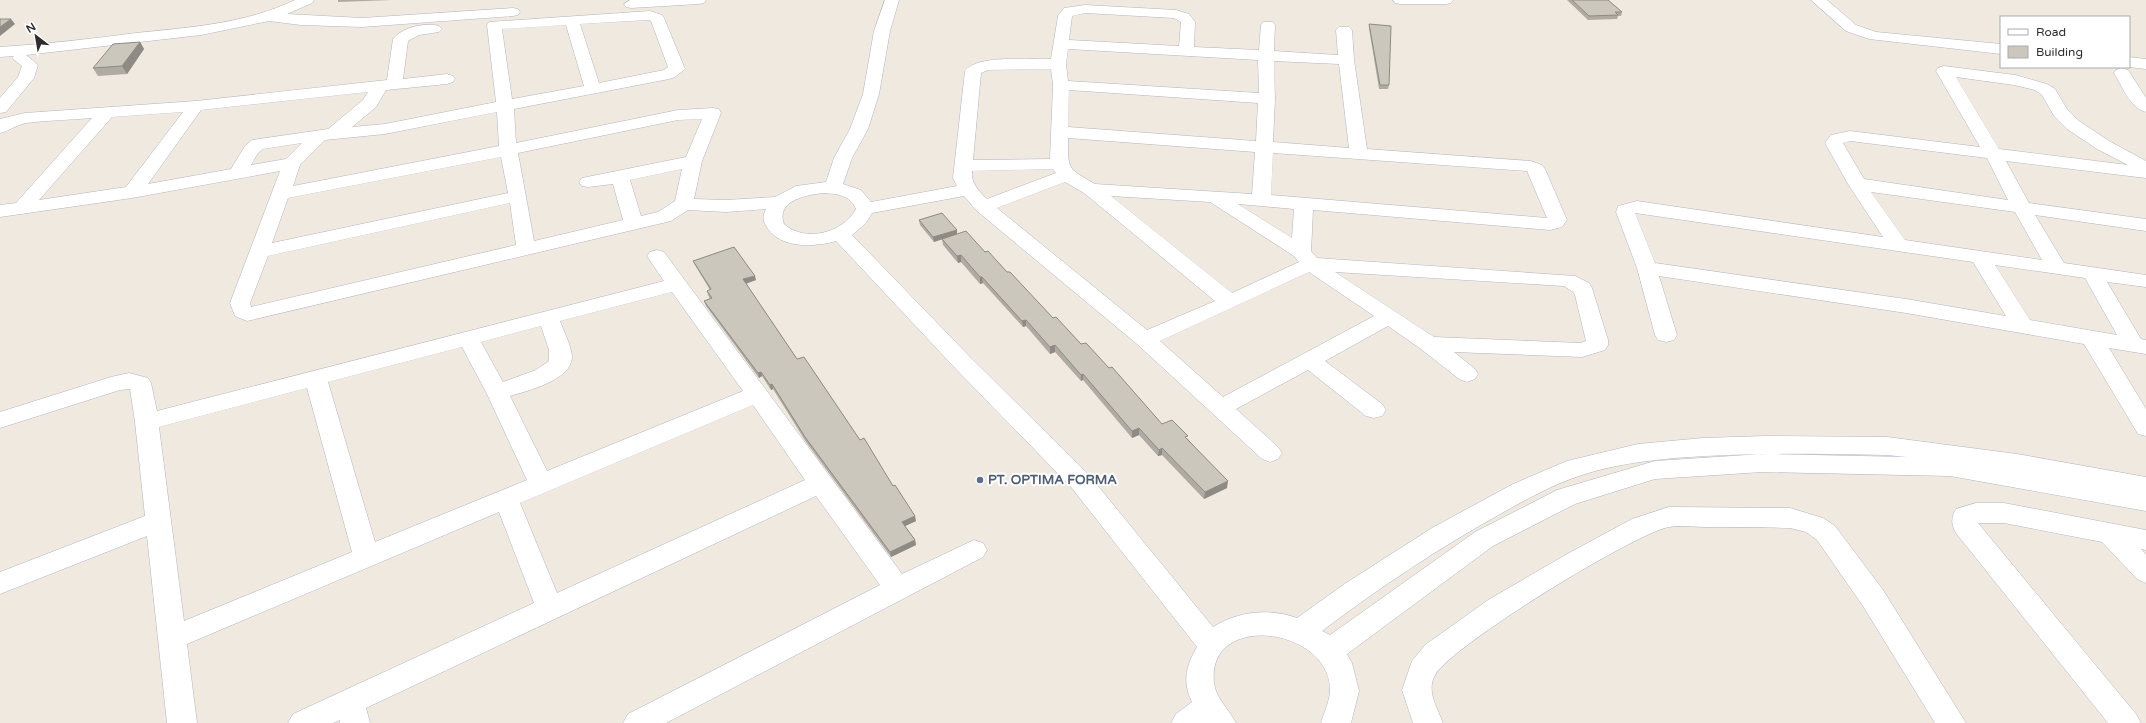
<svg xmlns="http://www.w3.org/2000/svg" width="2146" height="723" viewBox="0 0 2146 723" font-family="'Varela Round',sans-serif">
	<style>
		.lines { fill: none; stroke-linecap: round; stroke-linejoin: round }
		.minor-casing { stroke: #b3b4c1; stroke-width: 1 }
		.minor { fill: #fff; fill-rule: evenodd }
		.wall { fill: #afaba3 }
		.shaded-wall { fill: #8e8b84 }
		.building { fill: #cbc7bd; stroke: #8e8b84 }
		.service-dot { fill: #5c6f8a; stroke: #fff; stroke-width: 1.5 }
		.labels { text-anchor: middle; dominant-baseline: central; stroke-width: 4; stroke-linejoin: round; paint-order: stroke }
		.service-label { font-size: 13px; font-weight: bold; fill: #4e5e75; stroke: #fff; text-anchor: start }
	</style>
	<rect width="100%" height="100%" fill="#efe9df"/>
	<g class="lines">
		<g class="minor-casing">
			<path id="minor" d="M295,0H314L312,3L287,14L362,18L513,8L518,9L520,12L518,15L513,16L362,27L301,25L269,21L201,35L26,55L38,65L34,78L6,112L0,113V98L18,77L22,66L12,58L14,56L0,57V47C45,44 91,39 136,33C191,27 245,24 295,0Z
				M630,0H706L704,3L699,4L631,8L626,7L624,4Z
				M885,0H899L890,31L879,94L868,129L852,158L843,184L861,190L871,202L957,186L953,178L965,71C977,54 1031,60 1051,59L1058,16L1064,8L1085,5L1176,10L1189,14L1195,22L1194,47L1259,50L1261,25L1263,22H1273L1275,25L1274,51L1338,55L1336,30L1339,27H1349L1352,30L1354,60L1367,149L1531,161L1542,165L1545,169L1567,220L1562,227L1550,230L1313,210L1311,251L1317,258L1575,276L1589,283L1592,288L1608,340V345L1605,350L1582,357L1454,352L1475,369L1478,374L1475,379L1467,382L1459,379L1421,349L1388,326L1325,361L1382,404L1386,410L1382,416L1374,418L1366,416L1308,370L1236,409L1278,447L1282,453L1278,459L1270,462L1262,459L1137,344L977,211L964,196L872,213L866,223L852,235L971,358L1089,475L1213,627C1239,611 1269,608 1297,618L1346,583L1432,528L1513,484L1567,461L1638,444L1703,438L1765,436L1887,437L2017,454L2146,477V511L1950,476L1762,472L1655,479L1575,504L1493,546L1347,654L1352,663L1359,691L1351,723H1321C1324,713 1330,700 1330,690C1330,627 1206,611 1214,683C1216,699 1229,709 1236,723H1171L1176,714L1192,702C1182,681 1186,666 1197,647L1071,487L955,368L836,241C816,247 782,249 768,229C763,222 762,217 766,209L726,212L688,210L671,221L247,321L235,316L230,303L280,171L132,198L0,217V205L16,203L92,118C70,120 48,120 26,123C16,125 9,131 0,133V119L25,113L196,101L387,80L393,39C402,27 426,22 439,26L442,29L439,32L419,35L408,41L403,79L447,74L453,76L455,79L453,82L447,84L386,90L376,107L352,127L385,124L496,102L487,25L489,22L650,11L662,15L664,18L685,69L675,77L669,79L514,109L516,143L678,110L713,108L719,109L721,113L702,161L694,199L726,200L775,197L796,186L826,182L834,158L850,129L863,94L874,31ZM1085,13L1174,18L1181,22L1179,46L1069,40L1072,16ZM648,20L651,21L668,67L664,70L599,83L580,24ZM566,25L584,86L512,99L502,29ZM1068,49L1258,60L1259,93L1068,81L1066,64ZM1274,61L1339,64L1349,148L1273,142L1275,99ZM1051,69L1053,85L1050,159L973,160L981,73L988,70ZM1069,90L1258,103L1256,141L1068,127ZM368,92L363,100L328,129L252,140L245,146L231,169L148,184L201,110ZM183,112L126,187L39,200L112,117ZM497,112L499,146L293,186L300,165L325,140L385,134ZM702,119L686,157L582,178L579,182L582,186L588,187L613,184L623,220L534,241L518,153L678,120ZM1068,138L1255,152L1252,194L1095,184C1067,168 1068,170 1068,138ZM302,143L286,159L251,165L258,153L263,149ZM1273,153L1527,171L1547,218L1271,195ZM501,157L508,193L272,243L288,198ZM682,169L675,201L658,212L641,216L630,180ZM1053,169L1056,173L987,199C979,191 971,184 972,171ZM1065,182L1084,193L1215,301L1147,330L997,208ZM825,193C838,194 850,195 856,209C843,233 805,243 784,224C775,200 809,194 825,193ZM1111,196L1210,202L1294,256L1299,262L1232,293ZM510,203L516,245L251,307L250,303L268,256ZM1238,204L1294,209L1292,238ZM1309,272L1374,316L1223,397L1160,341ZM1335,272L1564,286L1573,292L1575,295L1586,341L1581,343L1434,337ZM1762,454L1655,461L1557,490L1475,532L1330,635L1322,631C1380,587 1439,548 1502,513C1527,499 1554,484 1582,475C1612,465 1644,461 1675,458C1746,452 1816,454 1887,455L1907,457Z
				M1393,0H1453L1451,3L1446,4H1400L1395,3Z
				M1811,0H1827L1856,25L1876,32L2001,44V54L1869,39L1846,31Z
				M2129,57L2146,59V69L2129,67Z
				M1944,66L2015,75L2047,84L2055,89L2067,109L2079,121L2109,141L2146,161V178L2006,161L2029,203L2146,219V231L2035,215L2064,263L2146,275V287L2107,282L2141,339L2146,340V354L2109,348L2146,409V436L2138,434L2084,344L1906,313L1659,276L1677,335L1674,340L1666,342L1658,340L1655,335L1637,268L1616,212L1618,206L1637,201L1883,237L1848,184L1825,143L1831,135L1850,131L1980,147L1936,71L1938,68ZM1956,77L2014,85L2035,90L2042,95L2054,116L2067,129L2097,149L2128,165L1999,149ZM1850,141L1987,158L2008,200L1864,179L1843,143ZM1871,192L2015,212L2042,260L1905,240ZM1635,213L1973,262L2006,316L1906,299L1655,263ZM1995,265L2085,278L2117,335L2030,320Z
				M2122,68L2128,70L2146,98V112C2130,108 2122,86 2114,73L2116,70Z
				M657,250L664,252L902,574L974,540L983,543L987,550L983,557L666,723H623L628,714L880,585L816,496L366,708L370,723H340V720L333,723H288L293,714L534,603L499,512L187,644L197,723H167L147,536L0,594V572L145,516L135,422L130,389L120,390L0,428V412L111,377L129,373L148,378L151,383L157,411L664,281L647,256L650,252ZM672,292L743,391L547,471L510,396C527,391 573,380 572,356C571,345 564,332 560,321ZM541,326L549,350V361L536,370L503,382L481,342ZM462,347L486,392L527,480L375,542L328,382ZM307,388L352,552L184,621L159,427ZM753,405L805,480L557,593L520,503Z
				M1976,503H2004L2146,530V550L2141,549L2146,555V583L2137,579L2102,542L2004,523H1978L2136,714L2141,723H2108L1956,533C1951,524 1951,518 1956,509Z
				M1669,507L1790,508L1823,518L1835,526L1883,590L1966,723H1935L1863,606L1817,540L1806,532L1790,528C1762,527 1733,527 1705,527C1694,527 1680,525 1669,527C1635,533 1451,646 1435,675C1426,691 1437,707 1443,723H1413L1402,690L1412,661L1425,645L1488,600L1569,553L1632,519Z"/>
		</g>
		<use href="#minor" class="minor"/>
	</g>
	<path class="wall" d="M338,0H392L338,2Z
		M1567,0H1608L1622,12L1621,16H1618L1617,19L1588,20Z
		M1369,24L1389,85L1388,89H1379L1369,28Z
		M140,42L144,49L127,74L98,76L93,68Z
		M919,220L957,234L985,252L1007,272L1053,318L1081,344L1162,424L1188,439L1227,488L1204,499L1162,455L1158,456L1139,435L1132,438L1083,380L1081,381L1055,352L1050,354L1026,326L1023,327L983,283L980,284L961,262L958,263L943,245L942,239L949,237L934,242L920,225Z
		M693,261L756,280L746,284L797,359L860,440L893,486L916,521L905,526L915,540L916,545L891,557L806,442L773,389L771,390L762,376L759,378L706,306L704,301L710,299L708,295L707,291L710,290L695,265Z"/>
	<path class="shaded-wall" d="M11,19L15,24L0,36V27Z
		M140,42L144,49L127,74L122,66Z
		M957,230V234L934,242L933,237Z
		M961,255V262L958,263L957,256Z
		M755,276L756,280L744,284L743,279Z
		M980,277H982L983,283L980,284Z
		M1026,320V326L1023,327L1022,321Z
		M1055,345V352L1050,354V347Z
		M761,372L762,376L759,378L758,373Z
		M1083,374V380L1081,381V375Z
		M772,384L773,389L771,390L770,385Z
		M1139,428V435L1132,438V431Z
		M1162,448V455L1158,456L1159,450Z
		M1228,481L1227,488L1204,499L1205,492Z
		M915,516L916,521L903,527L902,522Z
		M915,540L916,545L891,557L890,552Z"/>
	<path class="building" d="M1572,0H1608L1622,12H1615L1618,15L1589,16Z
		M0,19H11L0,27Z
		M1369,24L1391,26L1389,85H1380Z
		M140,42L122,66L93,68L113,44Z
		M942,213L957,230L933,237L919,220Z
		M966,231L985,252L988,251L1007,272H1010L1053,318L1056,317L1081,344L1086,343L1109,368L1112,367L1162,424L1172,420L1188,436L1185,437L1228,481L1205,492L1162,448L1159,450L1139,428L1132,431L1083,374L1081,375L1055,345L1050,347L1026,320L1022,321L982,277H980L961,255L957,256L942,239Z
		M734,247L755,276L743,279L797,359L804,357L860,440L864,438L893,486L895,485L915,516L902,522L915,540L890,552L805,437L772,384L770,385L761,372L758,373L704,301L712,298L707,291L711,289L693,261Z"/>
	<circle class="service-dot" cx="980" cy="480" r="4"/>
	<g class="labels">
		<g class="service-label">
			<text x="988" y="480">PT. OPTIMA FORMA</text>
		</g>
	</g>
	<rect x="2000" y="16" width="130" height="52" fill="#ffffff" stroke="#ababab"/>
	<rect x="2008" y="29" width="20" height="6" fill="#ffffff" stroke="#ababab"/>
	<text x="2036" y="36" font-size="12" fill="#2d2d2d">Road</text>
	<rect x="2008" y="46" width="20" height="12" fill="#cbc7bd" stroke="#ababab"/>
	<text x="2036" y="56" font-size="12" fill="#2d2d2d">Building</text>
	<g transform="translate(36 36) rotate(329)" stroke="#ffffff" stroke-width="3" paint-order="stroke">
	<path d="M0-3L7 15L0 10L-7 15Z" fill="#2d2d2d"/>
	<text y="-6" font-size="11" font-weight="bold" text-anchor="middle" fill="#2d2d2d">N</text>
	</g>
</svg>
